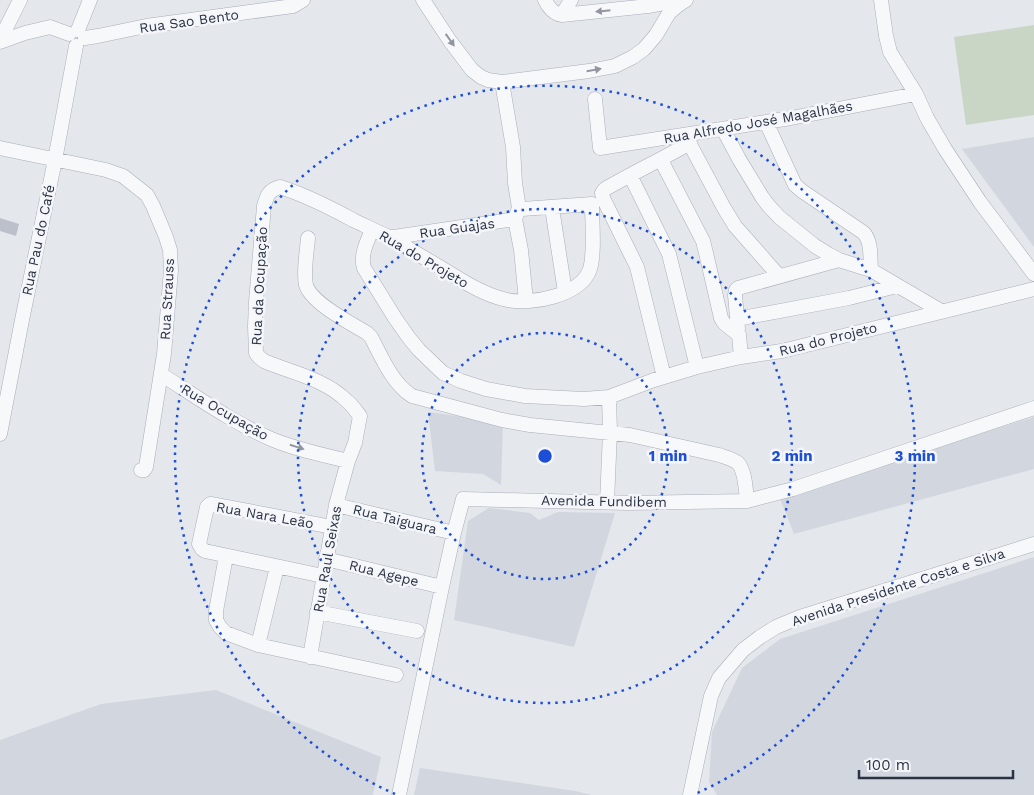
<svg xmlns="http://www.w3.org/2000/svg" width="1034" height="795" viewBox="0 0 1034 795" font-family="'Work Sans',sans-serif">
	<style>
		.built { fill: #d2d6de }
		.green { fill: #c9d6c5 }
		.building { fill: #bbc0ca }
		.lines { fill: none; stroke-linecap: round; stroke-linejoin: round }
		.minor-casing { stroke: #a9aeb7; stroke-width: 15 }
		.minor { stroke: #f7f8fa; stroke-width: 14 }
		.oneway { fill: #9196a0 }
		.ring { fill: none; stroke: #1d4ed8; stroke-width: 2.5; stroke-dasharray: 2.5 5 }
		.labels { text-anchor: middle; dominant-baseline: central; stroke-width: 5; stroke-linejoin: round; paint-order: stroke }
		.street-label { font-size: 14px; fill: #2b3445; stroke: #f4f6f9 }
		.centre { fill: #1d4ed8; stroke: #f4f6f9; stroke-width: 2.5 }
		.ring-label { font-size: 15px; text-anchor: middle; font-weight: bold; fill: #1d4ed8; stroke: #f4f6f9; stroke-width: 5; stroke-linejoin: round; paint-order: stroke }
	</style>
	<rect width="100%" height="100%" fill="#e4e7ec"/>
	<path class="built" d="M1034,137V247L962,149Z
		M428,412L479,419L503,424L501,485L483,474L435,471Z
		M1034,417V469L794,534L779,496Z
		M489,508L530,513L539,520L558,512L615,513L574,647L454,620L468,521Z
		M1034,557V795H717L709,782L712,732L742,668L780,639Z
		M216,690L381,757L373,795H0V740L101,704Z
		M420,768L575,791L592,795H414Z"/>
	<path class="green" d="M1034,25V115L966,125L954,37Z"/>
	<path class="building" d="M0,218L19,224L16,236L0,231Z"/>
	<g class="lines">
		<g class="minor-casing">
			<path id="minor" d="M423,0L450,41L472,70L481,77L488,80L502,82L589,71L615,66L633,57L644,49L656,35L669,13L677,6L686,0
				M545,0C548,7 554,14 562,15L648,6L659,4L667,0
				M881,0L886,36L890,52L916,94L927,118L945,149L980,202L1034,274
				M562,15L571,0
				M78,30L90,0
				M85,38L98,36L146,26L293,6L303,0
				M0,40L20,0
				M0,42L25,33L50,27L69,34
				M595,99L600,148L791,118L916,94
				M766,122L795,185L802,191L864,233C872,243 870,258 871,270
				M723,129L739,159L762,197L768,205L779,217L815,246L828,254L839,260L871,270L941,311
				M685,135L724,208L735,226L779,276
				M0,148L106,170L123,176L147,195L153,206L166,237L170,250L171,270L164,354L146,467L144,470H141
				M661,160L703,241L706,253L721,318L724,323L739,335L741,357
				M630,175L669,254L697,367
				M552,208L565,292
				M515,219L521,250L526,301
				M372,230C367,242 360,255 364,268L395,318L409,338L419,350L443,373L461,381L486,389L525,396L584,399L609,397L654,380L697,367L741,357L782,351L1034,289
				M387,237H394L515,219L519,208
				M308,238C307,252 303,272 306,285C311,303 352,324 367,333L371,337C382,358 392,383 412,396L502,420L530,425L630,435L719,455C725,457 733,459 738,463C745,470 746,491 747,501
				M737,319L849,298L897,286
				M738,329L735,295L736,290L738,288L839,260
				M162,375C197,397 232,422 271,439C295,449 322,455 348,461
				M664,377L637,267L603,198L602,193L605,189C633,173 662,159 690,143
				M0,434L22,320L55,160L76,46
				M607,502L610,432L609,397
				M336,505L454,533
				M226,556L216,611V620L220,627L226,633L258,645L396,675
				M326,559L442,587
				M323,576L205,551L202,549L199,544L207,507L210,504H212L332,527
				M317,612L417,631
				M258,645L277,567
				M310,657L336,505L348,461L355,443L360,416C356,411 352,405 347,401C325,379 292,373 264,361L259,357L256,353L255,326L256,302L264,206C267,195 269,190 280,187C306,195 329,207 353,220C364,225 375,231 387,236C402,244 417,254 433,263C456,276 479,294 507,300C531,305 581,296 590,269C595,253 592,222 592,204L522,209L519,208L515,183L513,147L502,82
				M399,795L442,587L454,533L463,499L628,503L747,501L793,489L1034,408
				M690,795L711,696L719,678L743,650L760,637L776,627L800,617L1034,544"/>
		</g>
		<use href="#minor" class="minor"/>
	</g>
	<defs><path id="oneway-solid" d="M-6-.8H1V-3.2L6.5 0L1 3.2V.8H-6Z" transform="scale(1.25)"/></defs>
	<g class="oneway">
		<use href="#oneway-solid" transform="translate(603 11) rotate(174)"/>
		<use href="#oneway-solid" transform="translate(450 40) rotate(55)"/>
		<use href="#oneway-solid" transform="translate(594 70) rotate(-10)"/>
		<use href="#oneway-solid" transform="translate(297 447) rotate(18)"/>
	</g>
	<g class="ring">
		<circle cx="545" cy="456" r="123"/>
		<circle cx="545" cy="456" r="247"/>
		<path d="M395 794A370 370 0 1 1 695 794"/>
	</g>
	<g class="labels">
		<g class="street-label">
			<text transform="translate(189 21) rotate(-8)">Rua Sao Bento</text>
			<text transform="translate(758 122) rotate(-10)">Rua Alfredo José Magalhães</text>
			<text transform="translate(457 228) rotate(-8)">Rua Guajas</text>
			<text transform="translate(38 240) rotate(-78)">Rua Pau do Café</text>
			<text transform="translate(424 259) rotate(30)">Rua do Projeto</text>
			<text transform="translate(259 286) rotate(-87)">Rua da Ocupação</text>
			<text transform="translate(167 299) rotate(-87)">Rua Strauss</text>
			<text transform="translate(828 339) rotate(-14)">Rua do Projeto</text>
			<text transform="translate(225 412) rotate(30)">Rua Ocupação</text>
			<text transform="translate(604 501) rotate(1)">Avenida Fundibem</text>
			<text transform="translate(265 515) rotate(10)">Rua Nara Leão</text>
			<text transform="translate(395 519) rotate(14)">Rua Taiguara</text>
			<text transform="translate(327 559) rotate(-80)">Rua Raul Seixas</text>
			<text transform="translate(384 573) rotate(14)">Rua Agepe</text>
			<text transform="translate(898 587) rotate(-18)">Avenida Presidente Costa e Silva</text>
		</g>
	</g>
	<circle cx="545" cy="456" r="8" class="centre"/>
	<g class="ring-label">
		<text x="668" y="461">1 min</text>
		<text x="792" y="461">2 min</text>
		<text x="915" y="461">3 min</text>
	</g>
	<path d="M859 770v8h154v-8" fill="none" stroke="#2b3445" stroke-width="2.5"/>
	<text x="866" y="770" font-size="15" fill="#2b3445" stroke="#f4f6f9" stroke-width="4" paint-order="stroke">100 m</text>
</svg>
